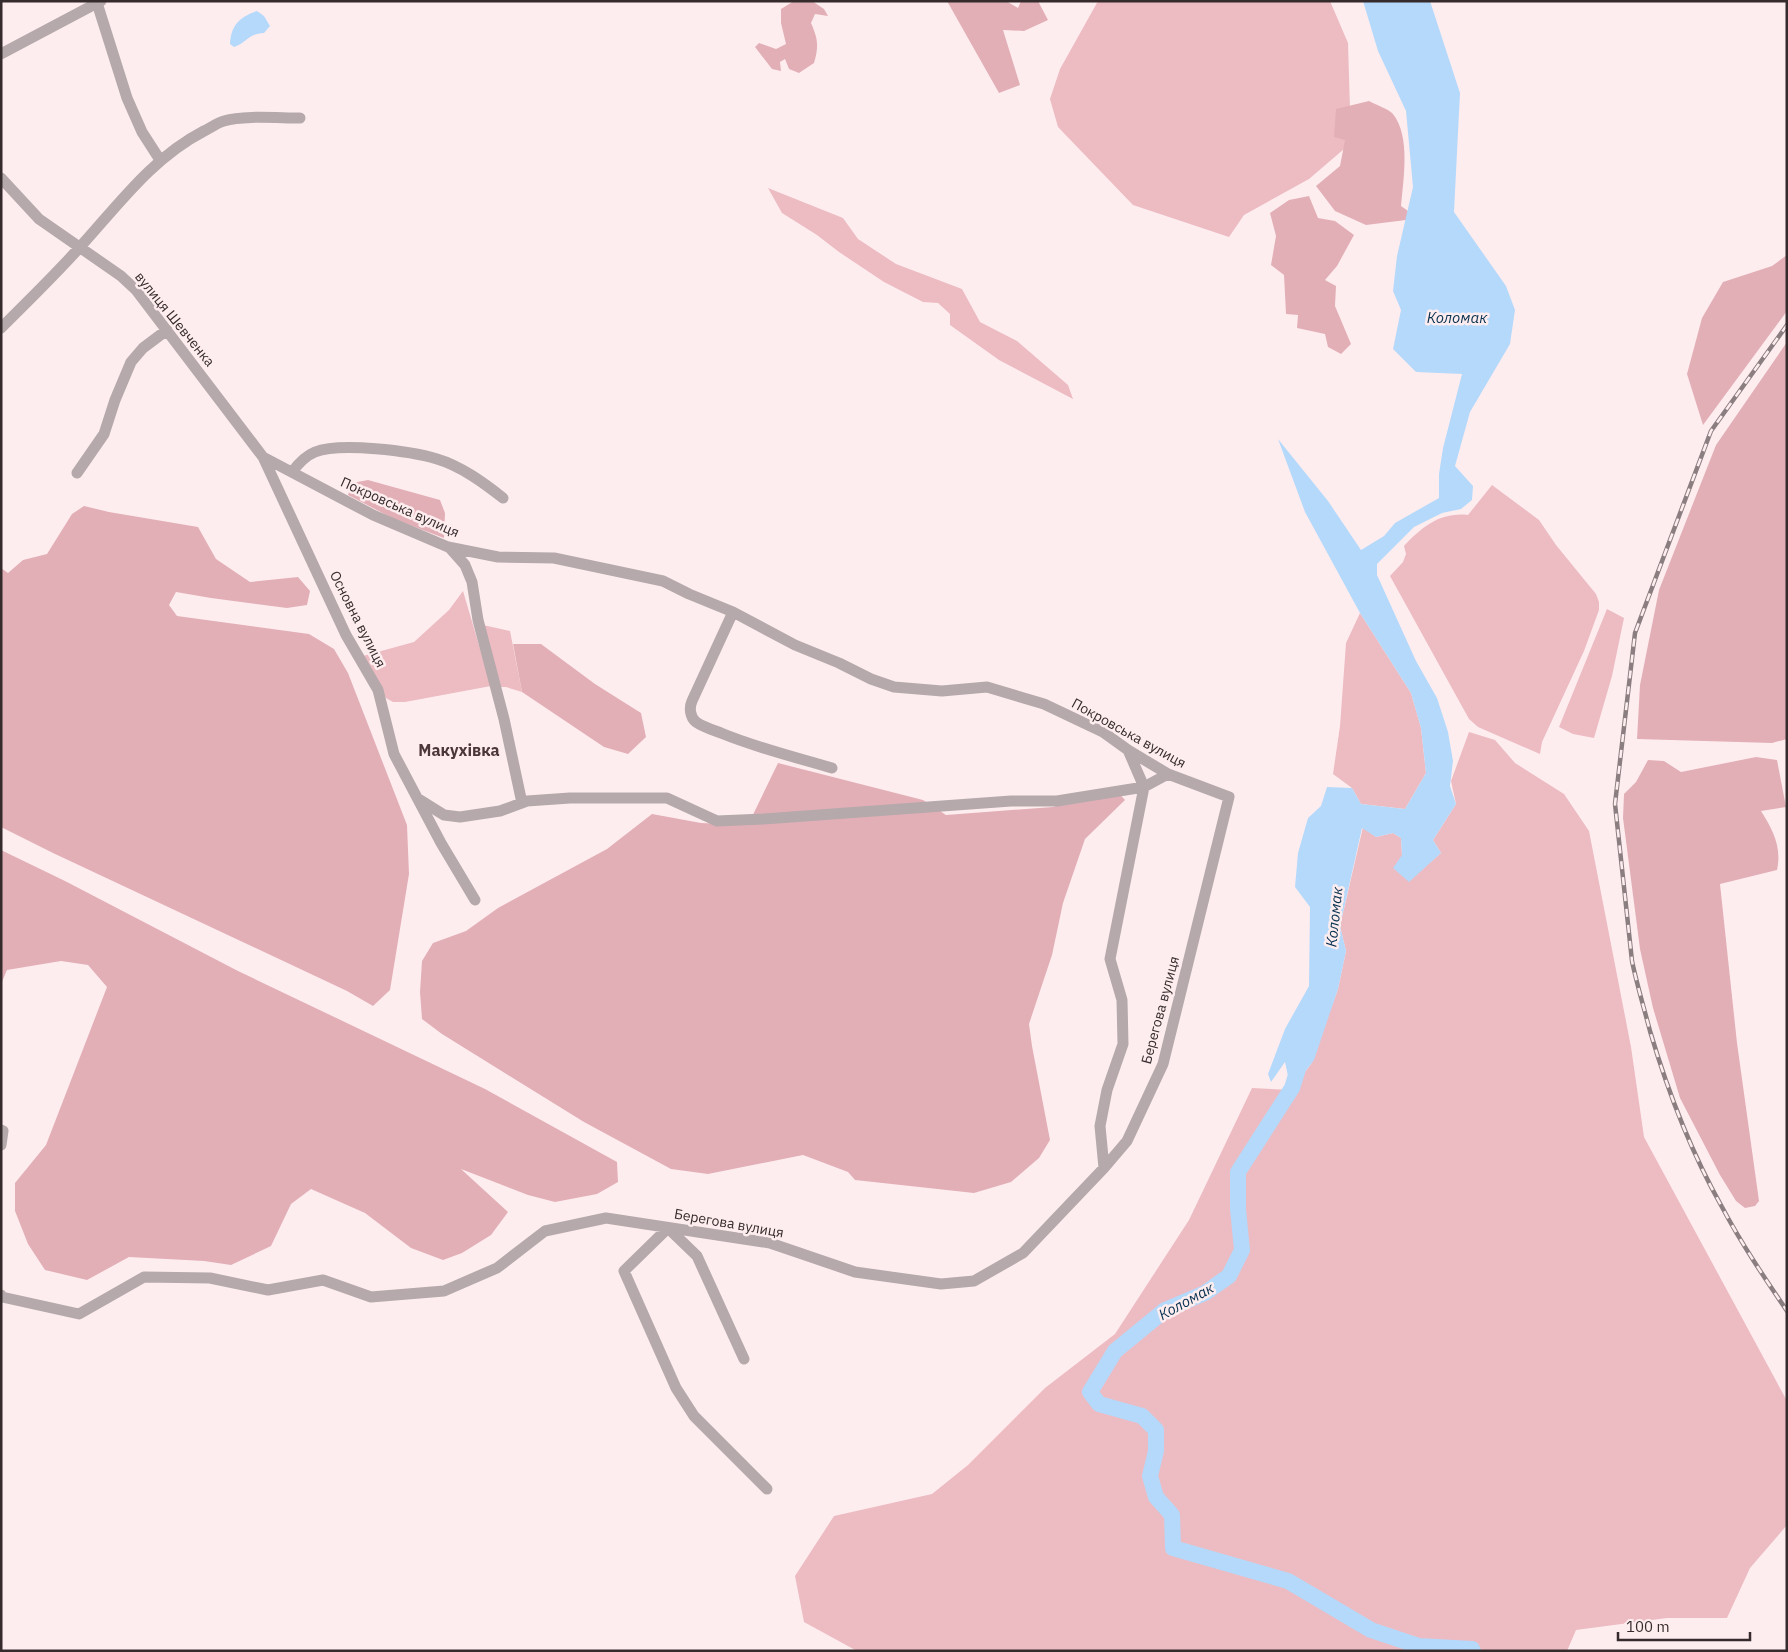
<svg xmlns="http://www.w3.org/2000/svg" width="1788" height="1652" viewBox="0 0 1788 1652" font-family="'IBM Plex Sans',sans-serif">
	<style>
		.green { fill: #edbbc2 }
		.forest { fill: #e3afb7 }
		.water { fill: #b5d9fb }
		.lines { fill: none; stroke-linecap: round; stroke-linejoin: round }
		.river { stroke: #b5d9fb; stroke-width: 16 }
		.minor { stroke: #b5a9ab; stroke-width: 11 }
		.rail-casing { stroke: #8b7e80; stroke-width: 4.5 }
		.rail { stroke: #feedef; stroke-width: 2.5; stroke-dasharray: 8; stroke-linecap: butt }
		.labels { text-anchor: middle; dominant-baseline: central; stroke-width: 5; stroke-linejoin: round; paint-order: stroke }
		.street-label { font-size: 14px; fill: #352b2c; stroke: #feedef }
		.water-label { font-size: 15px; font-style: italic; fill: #073150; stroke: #feedef }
		.quarter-label { font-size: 16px; font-weight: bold; fill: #4b3639; stroke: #feedef }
	</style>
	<rect width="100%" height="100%" fill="#feedef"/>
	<path class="green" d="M1098,1H1330L1348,43L1351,143L1309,179L1244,215L1229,237L1133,205L1058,127L1050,99L1060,69Z
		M768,188L843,218L858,239L896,264L962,289L980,322L1017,341L1068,385L1073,399L999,360L950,325V314L938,303L923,302L884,282L839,252L817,235L782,213Z
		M1492,485L1539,520L1556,545L1596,594L1599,602V610L1584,651L1542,742L1540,754L1478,727L1469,719L1390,576L1403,562L1406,554L1404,546C1422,527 1440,512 1468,515Z
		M463,591L491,686L405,702H393L386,698L363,656L414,642L449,610Z
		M1607,609L1624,618L1612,676L1594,738L1573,734L1559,727Z
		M1360,613L1411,693L1421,728L1426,773L1405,809L1361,804L1352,788L1333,774L1340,726L1346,643Z
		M483,625L510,631L522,692L506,687H499Z
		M1469,732L1495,740L1515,763L1564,794L1589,831L1631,1047L1644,1137L1787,1401V1525L1750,1568L1727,1618H1667L1576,1630L1567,1651H857L804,1622L795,1576L834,1516L932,1494L968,1465L1045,1388L1115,1334L1189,1220L1252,1088L1291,1090L1311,1064L1338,989L1346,951L1340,926L1363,827L1376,837L1393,833L1401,838L1402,855L1409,881L1441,853L1433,840L1456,804L1451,781Z"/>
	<path class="forest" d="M812,1L824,9L828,16L815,14L811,23C818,39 819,46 814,63L799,73L789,69L785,59L780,62L781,71L772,69L755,47L759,43L776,49L786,44L781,23V9L794,1Z
		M947,1H1006L1018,8L1021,1H1038L1048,20L1024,31L1003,30L1020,85L999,93Z
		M1369,101C1376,105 1389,109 1393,114C1411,137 1403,180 1401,206L1408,211L1406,220L1366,225L1335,211L1316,186L1340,166L1345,140L1334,137L1336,109Z
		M1309,196L1318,218L1335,221L1354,235L1337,266L1325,280L1336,286L1335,306L1351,344L1341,354L1328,347L1325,334L1297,328L1298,315L1286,314L1284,275L1271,265L1276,236L1270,213L1289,200Z
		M1787,255V311L1703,425L1687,374L1702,318L1723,282L1772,266Z
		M1787,342V739L1772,743L1637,739L1640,685L1659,590L1716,445Z
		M368,480L440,500L445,513L444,538L396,520L348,495L352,483Z
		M84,506L109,512L198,527L216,559L250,582L298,577L310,591L307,605L287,608L211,598L176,592L169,605L177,616L309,634L334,649L348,673L407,825L409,874L390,990L373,1006L347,991L53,853L1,827V568L8,573L23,560L47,554L72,514Z
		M513,644H541L595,684L641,713L646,737L628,754L604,747L522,692Z
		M1756,757L1777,760L1786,807L1761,811C1773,830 1782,847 1777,870L1720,884L1737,1043L1759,1201L1755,1206L1745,1208L1736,1201L1720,1175L1680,1098L1653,1008L1640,949L1623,818L1624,794L1636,782L1648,760L1664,761L1681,772Z
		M778,763L923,800L946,815L1053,807L1113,787L1125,800L1085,839L1063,903L1052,955L1029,1024L1032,1046L1050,1140L1039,1158L1011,1182L974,1193L855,1180L848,1172L803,1155L708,1174L671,1169L584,1122L442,1034L422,1019L420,992L422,961L433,943L466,931L498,908L607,849L652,814L701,823L748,825Z
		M1,850L65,881L238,971L485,1089L617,1162L618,1182L597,1194L555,1202L528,1195L461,1169L508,1212L491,1235L462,1253L443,1260L411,1248L365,1213L311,1189L291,1204L271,1246L231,1265L204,1261L129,1257L87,1280L45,1270L28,1244L15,1211V1183L46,1145L107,987L88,965L61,961L7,970L1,984Z"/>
	<path class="water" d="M1363,1H1430L1460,93L1454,212L1506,286L1515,310L1510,344L1470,412L1455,466L1473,486L1472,500L1461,509L1442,513L1414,527L1377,564V575L1416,661L1437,698L1448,732L1453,761L1450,786L1456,804L1433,840L1441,853L1409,882L1393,868L1402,855L1401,838L1393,833L1376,837L1362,828L1340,926L1346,951L1338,989L1314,1060L1291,1090L1285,1062L1271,1082L1268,1074L1285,1029L1309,986L1310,907L1295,887L1298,853L1308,818L1321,806L1327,787L1352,788L1361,804L1405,809L1426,773L1421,728L1411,693L1360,613L1305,512L1278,439L1328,501L1361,550L1384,536L1395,523L1439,498V474L1443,448L1462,374L1416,372L1393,349L1401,310L1393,291L1397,256L1413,187L1406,111L1378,51Z
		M257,11L264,16L270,26L264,33C247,34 247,43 234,47L230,44C231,25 240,17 257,11Z"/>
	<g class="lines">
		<path class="river" d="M1298,1069L1292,1088L1238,1172V1209L1242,1250L1229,1276L1205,1293L1165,1310L1115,1351L1090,1392L1099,1404L1142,1416L1156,1430V1451L1150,1476L1156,1497L1172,1515L1173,1548L1288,1581L1371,1630L1419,1646L1472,1649L1473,1651"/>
		<path class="minor" d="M97,3L127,98L142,132L160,160
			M1,54L101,1
			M1,178L39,219L121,276L136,290L263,457L346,635L378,690L394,754L441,843L475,900
			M1,328C28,301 55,275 80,247C119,204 152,158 204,131C210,128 217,123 224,121C244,115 278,118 300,118
			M292,472C298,464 305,456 315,452C340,442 411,451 437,459C461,466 484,483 503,498
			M77,473L104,434L115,400L131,362L143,348L167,330
			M450,548L465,565L472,582L478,620L504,719L522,803
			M733,612L692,701C689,708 690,717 696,722C703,727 713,730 721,733C757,748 795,757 832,768
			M420,800L444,815L460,817L500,811L527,801L570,798H667L717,821L764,819L1011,801H1057L1144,787L1168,774
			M1,1130L3,1131L1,1145
			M1104,1168L1100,1126L1107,1090L1123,1044L1122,1000L1110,959L1144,787L1128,750
			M1,1295L2,1297L79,1314L144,1277L210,1278L268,1290L323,1280L371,1297L444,1291L497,1268L545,1231L606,1218L770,1243L855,1272L941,1284L974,1281L1023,1253L1104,1168L1127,1141L1163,1064L1229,797L1168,774L1128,750L1103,732L1044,704L987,687L942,691L894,687L871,679L839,663L795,645L733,612L689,594L663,581L554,558L498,557L448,547L373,515L263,457
			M744,1359L697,1256L668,1228L624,1271L676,1388L694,1416L767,1489"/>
		<g class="rail-casing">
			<path id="rail" d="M1787,325L1711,431L1635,633L1615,804L1632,961C1637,985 1644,1008 1650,1031C1668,1092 1691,1152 1722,1207C1741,1243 1764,1277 1787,1311"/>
		</g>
		<use href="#rail" class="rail"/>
	</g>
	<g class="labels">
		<g class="street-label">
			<text transform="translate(175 319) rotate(51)">вулиця Шевченка</text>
			<text transform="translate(400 507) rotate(24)">Покровська вулиця</text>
			<text transform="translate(358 619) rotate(63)">Основна вулиця</text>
			<text transform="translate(1129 733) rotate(29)">Покровська вулиця</text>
			<text transform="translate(1160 1010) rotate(-75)">Берегова вулиця</text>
			<text transform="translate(729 1223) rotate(10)">Берегова вулиця</text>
		</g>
		<g class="water-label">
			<text x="1457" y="317">Коломак</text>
			<text transform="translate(1334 917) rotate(-84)">Коломак</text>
			<text transform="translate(1186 1301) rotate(-29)">Коломак</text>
		</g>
		<g class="quarter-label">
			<text x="459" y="750">Макухівка</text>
		</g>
	</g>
	<rect width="1788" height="1652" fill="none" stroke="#352b2c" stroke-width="5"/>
	<path d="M1618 1632v8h132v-8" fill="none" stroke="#352b2c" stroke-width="2.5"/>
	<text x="1626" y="1632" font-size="15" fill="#352b2c" stroke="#feedef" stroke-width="4" paint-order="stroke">100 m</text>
</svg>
